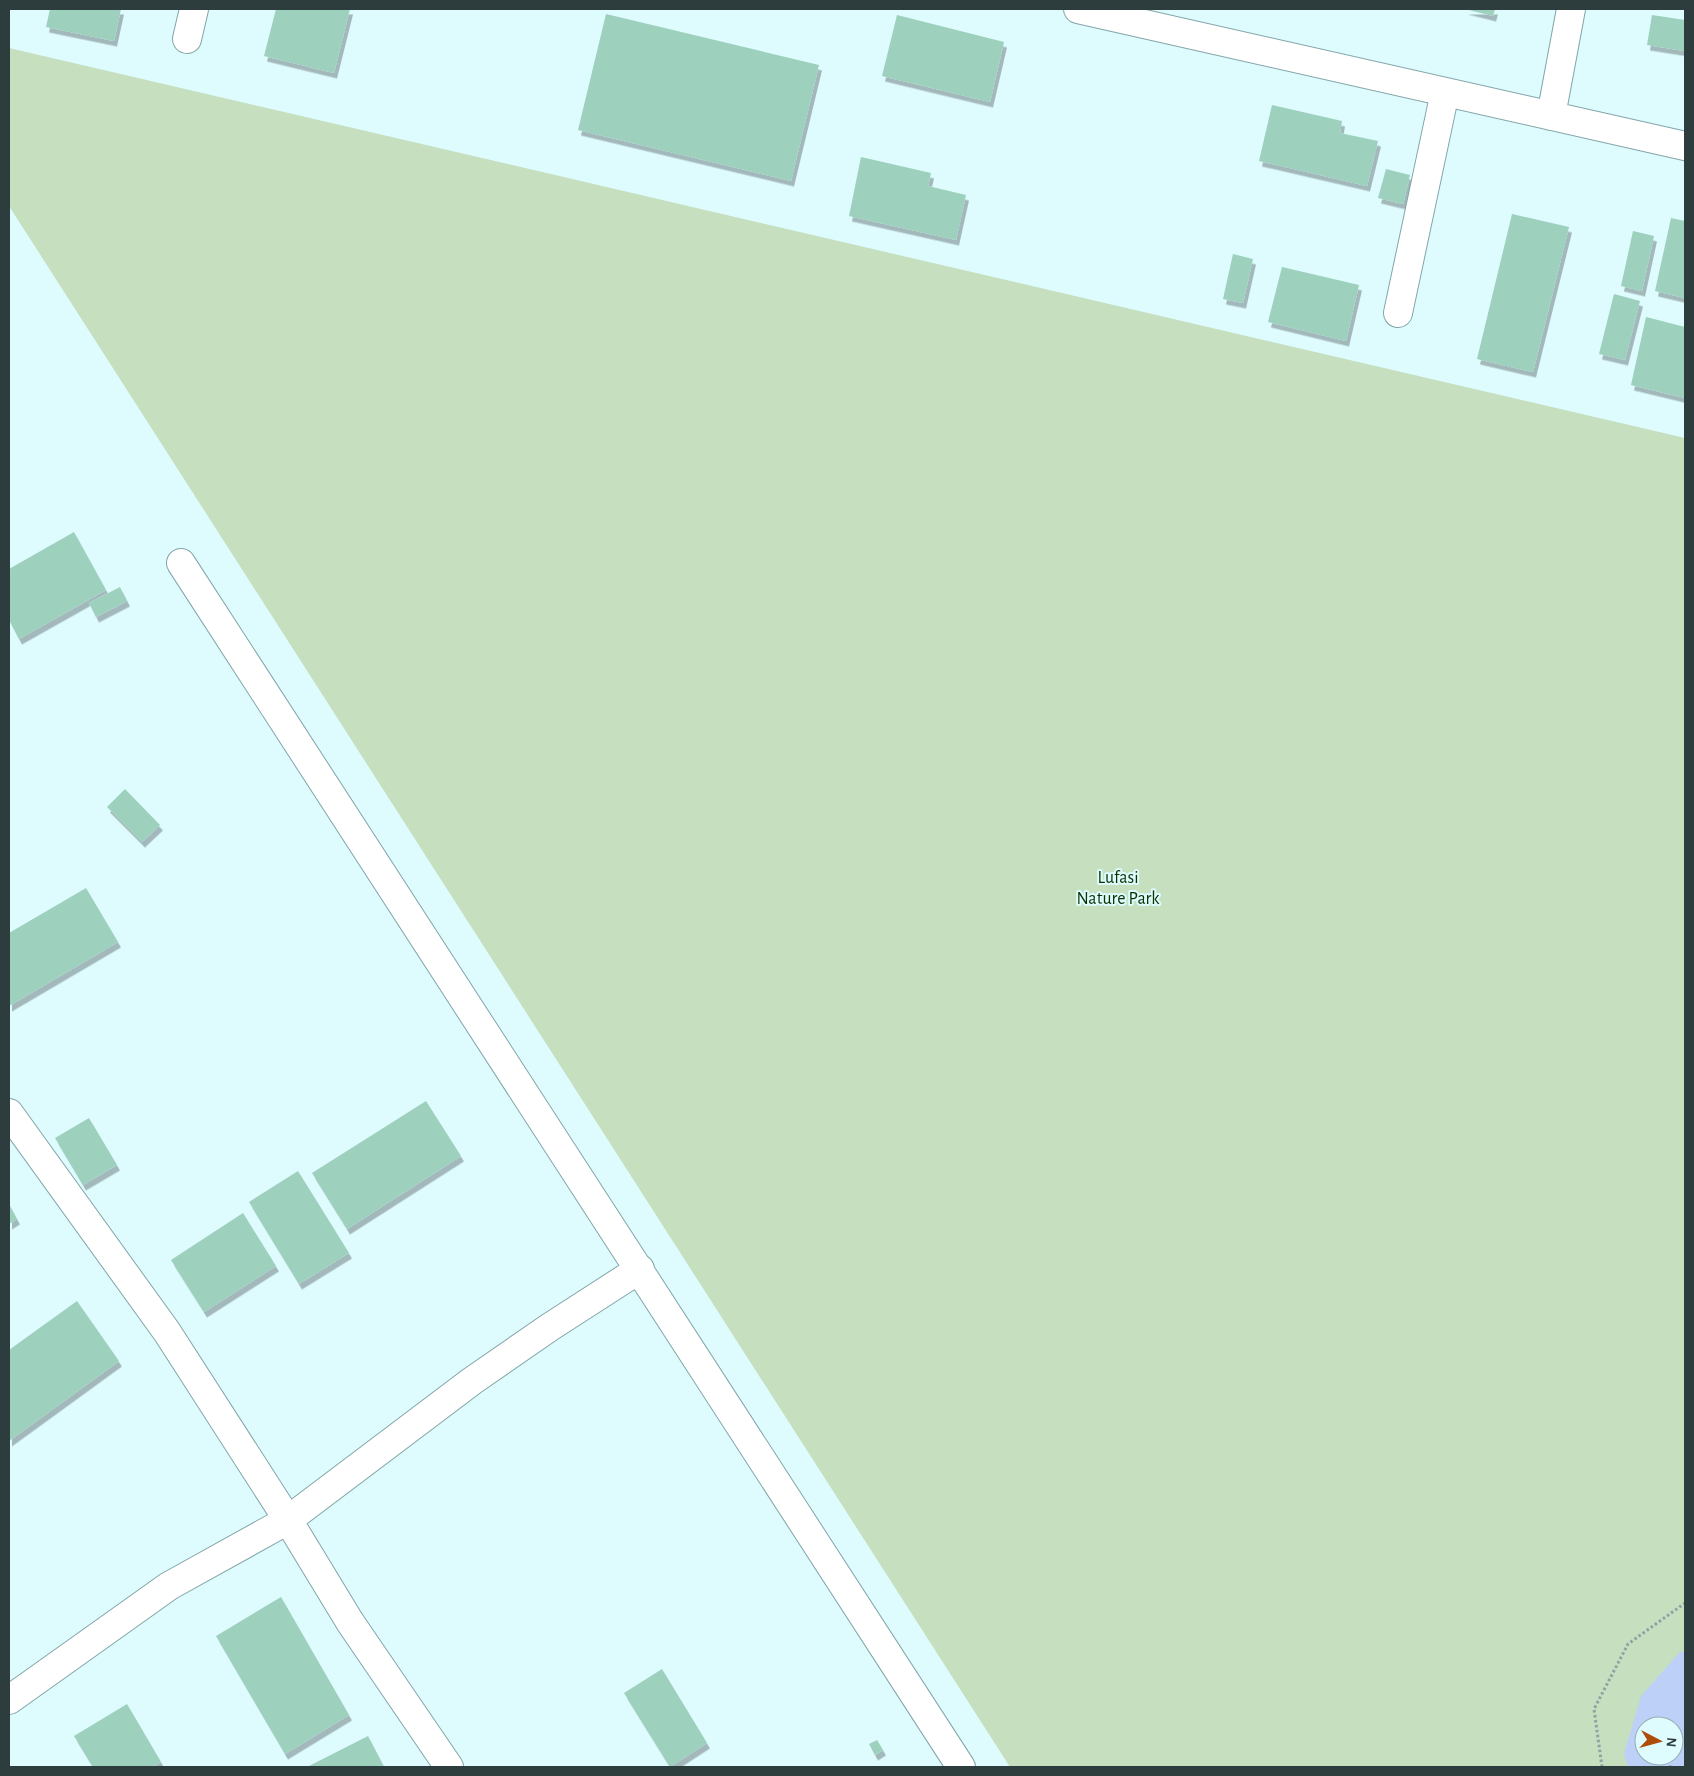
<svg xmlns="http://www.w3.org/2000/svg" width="1694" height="1776" viewBox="0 0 1694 1776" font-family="'Alegreya Sans',sans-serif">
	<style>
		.park { fill: #c5dfbf; fill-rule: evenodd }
		.water { fill: #bdd1f8; fill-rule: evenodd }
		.building { fill: #9dd0bd; filter: url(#shadow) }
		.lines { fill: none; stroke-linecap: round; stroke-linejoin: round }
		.minor-casing { stroke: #82a5a8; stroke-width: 30 }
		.path { stroke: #8ca2a4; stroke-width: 3; stroke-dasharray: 2.5 2.5; stroke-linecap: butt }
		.minor { stroke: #fff; stroke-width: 28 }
		.labels { text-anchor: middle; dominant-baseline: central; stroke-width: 4; stroke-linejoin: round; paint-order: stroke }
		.park-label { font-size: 18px; fill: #0a3300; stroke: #defbfe }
	</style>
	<defs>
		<filter id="shadow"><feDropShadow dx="3" dy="5.5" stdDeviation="0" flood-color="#0004"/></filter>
	</defs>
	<rect width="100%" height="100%" fill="#defbfe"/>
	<path class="park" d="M9,48L1685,438V1767H1010L9,206ZM1644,1726H1674V1756H1644Z"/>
	<path class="water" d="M1680,1652H1685V1767H1628L1624,1754L1641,1696ZM1644,1726H1674V1756H1644Z"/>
	<path class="building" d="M50,9H121L114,41L46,27Z
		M276,9H350L334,73L264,56Z
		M1465,9H1495L1493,16Z
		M606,14L819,65L791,181L578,130Z
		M897,15L1004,42L990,102L882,76Z
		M1652,15L1685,20V51L1647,45Z
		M1272,105L1342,121L1340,133L1378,141L1367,186L1259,161Z
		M861,157L931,173L928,186L966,195L956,240L849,216Z
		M1386,169L1410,175L1403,204L1378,198Z
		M1512,214L1569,227L1533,372L1477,359Z
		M1671,218L1685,221V298L1655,291Z
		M1633,231L1654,236L1642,291L1621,286Z
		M1233,254L1253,259L1243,303L1223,299Z
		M1282,267L1359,285L1346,341L1268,322Z
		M1614,294L1640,301L1625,360L1599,354Z
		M1646,317L1685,327V398L1631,385Z
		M74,532L106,590L19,639L9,620V569Z
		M120,587L127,601L96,617L89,603Z
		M125,789L160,825L142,842L107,807Z
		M86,888L118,942L9,1006V933Z
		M426,1101L461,1156L347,1229L312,1173Z
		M89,1118L117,1165L83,1185L55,1138Z
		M298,1171L349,1253L299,1284L249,1202Z
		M9,1204L17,1219L9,1224Z
		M243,1213L276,1266L204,1312L171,1260Z
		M77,1301L119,1361L9,1441V1350Z
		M281,1597L349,1715L285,1754L216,1636Z
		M662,1669L707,1743L670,1767L624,1693Z
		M127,1704L161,1762L152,1767H93L74,1736Z
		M368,1736L384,1767H307Z
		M877,1740L883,1750L875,1755L869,1744Z"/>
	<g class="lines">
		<g class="minor-casing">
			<path id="minor" d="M1078,9L1685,146
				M187,39L194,9
				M1551,116L1571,9
				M1398,313L1445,92
				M181,563L961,1767
				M9,1113L167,1332L288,1520L350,1622L449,1767
				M9,1700L169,1586L288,1520L472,1381L550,1327L640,1269"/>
		</g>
		<path class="path" d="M1602,1767L1594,1709L1628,1644L1685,1603
			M1669,1767L1674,1766"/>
		<use href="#minor" class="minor"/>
	</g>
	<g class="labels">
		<g class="park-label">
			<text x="1118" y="878">Lufasi<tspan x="1118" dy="21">Nature Park</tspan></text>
		</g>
	</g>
	<rect width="1694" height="1776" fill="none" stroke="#2d3c3d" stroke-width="20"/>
	<g transform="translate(1659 1741) rotate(96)"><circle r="24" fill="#defbfe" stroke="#97afb1"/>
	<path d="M0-4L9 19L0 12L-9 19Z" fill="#ae4c0a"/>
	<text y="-8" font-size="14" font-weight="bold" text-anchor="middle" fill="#2d3c3d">N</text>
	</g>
</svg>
